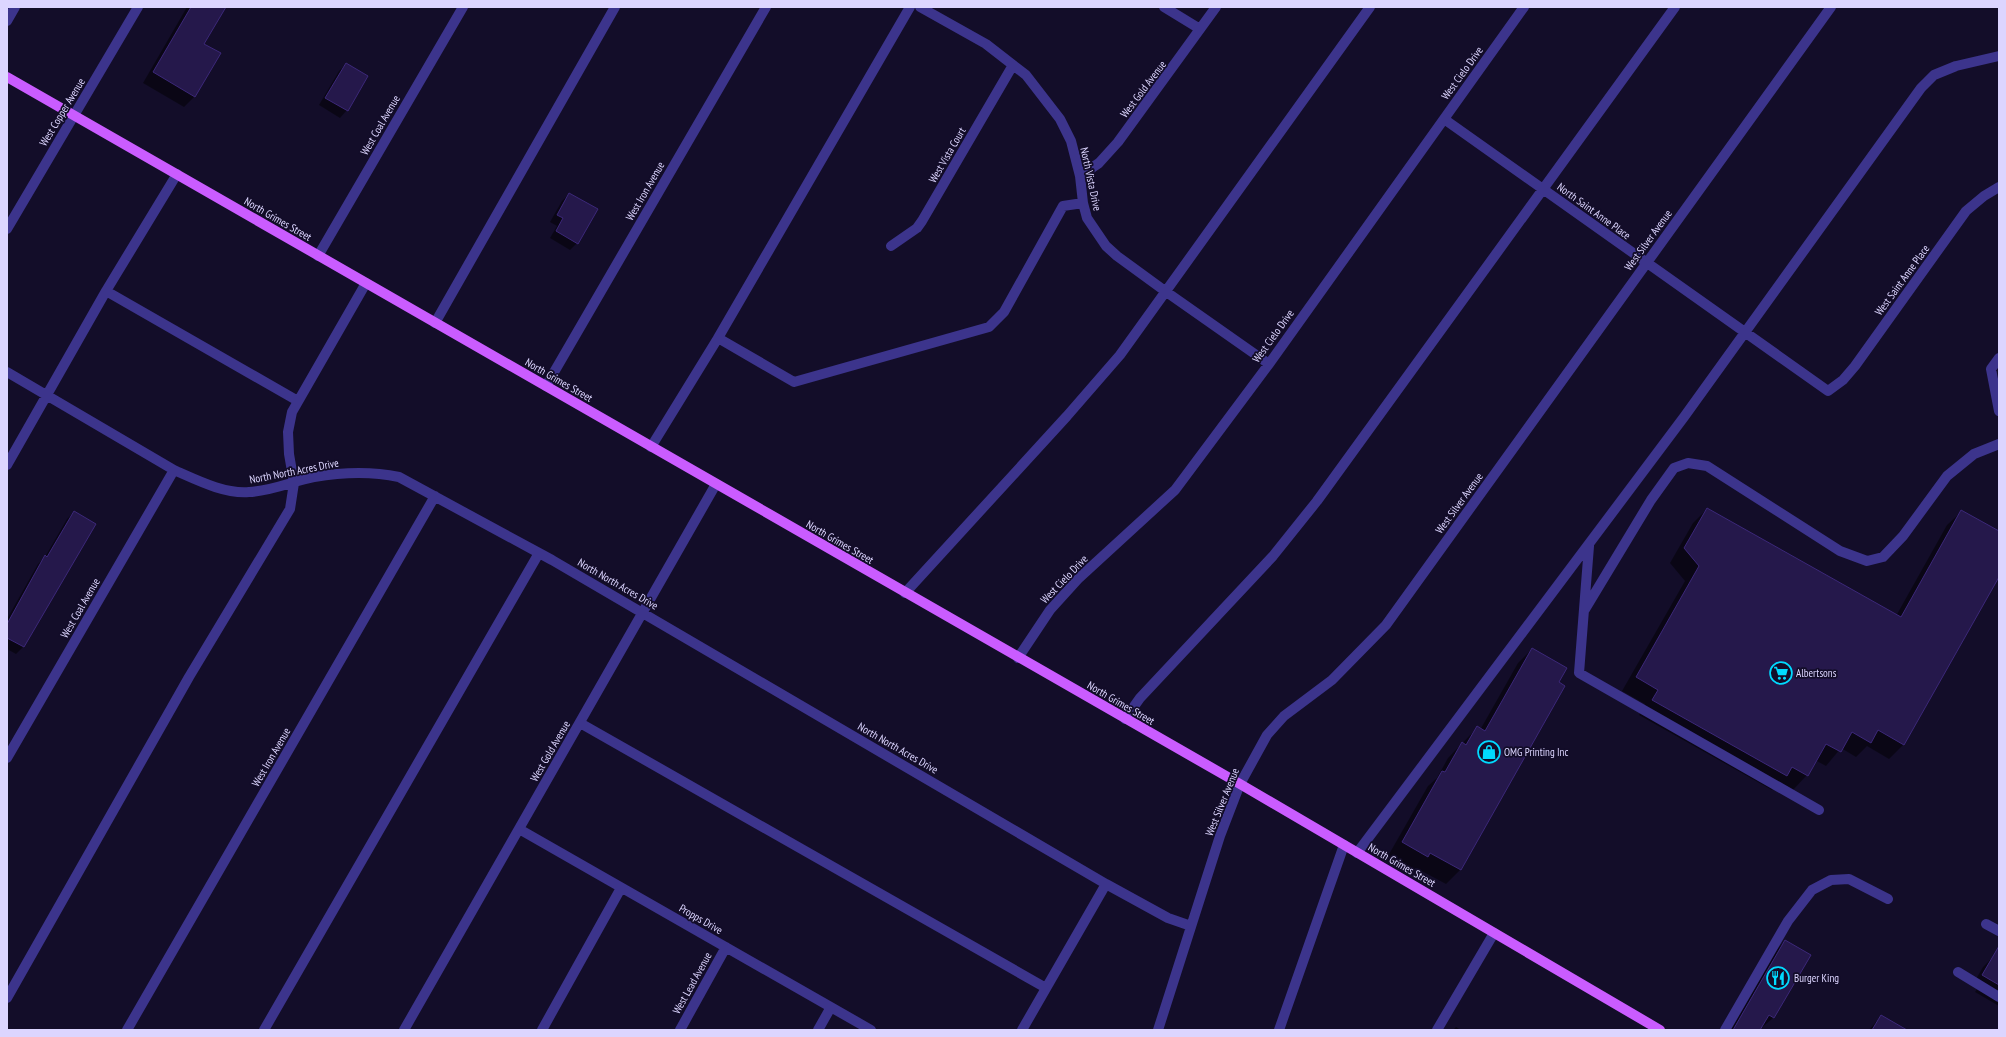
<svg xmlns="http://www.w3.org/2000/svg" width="2006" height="1037" viewBox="0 0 2006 1037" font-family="'PT Sans Narrow',sans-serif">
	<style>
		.shadow { fill: #0007 }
		.building { fill: #25184b; stroke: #3c2879 }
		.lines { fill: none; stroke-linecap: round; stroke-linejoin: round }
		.minor { stroke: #3c348c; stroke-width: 10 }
		.major { stroke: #ca5cff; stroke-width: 10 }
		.labels { text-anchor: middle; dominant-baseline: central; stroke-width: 3.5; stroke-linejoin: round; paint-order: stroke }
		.street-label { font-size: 11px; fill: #dcd5ff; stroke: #130d29 }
		.poi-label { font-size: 11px; fill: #dcd5ff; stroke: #130d29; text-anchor: start }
	</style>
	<rect width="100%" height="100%" fill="#130d29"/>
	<path class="shadow" d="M187,7H224L203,44L195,96L184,107L143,83Z
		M346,64L347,110L340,118L319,105L339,71Z
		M569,194L577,243L570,250L550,238L557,226L550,222L562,201Z
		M1707,509L1896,616L1947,525L1962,511L1999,532V575L1904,744L1889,759L1867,746L1856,757L1841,748L1826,766L1815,760L1807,775L1793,790L1780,782L1772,790L1639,715L1645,704L1622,691L1685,581L1670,563L1693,523Z
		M74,512L94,524L23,647L16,654L7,649V619L38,564L45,557L67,519Z
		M1532,649L1558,682L1564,686L1460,870L1446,884L1416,868L1413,870L1388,856L1428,786L1437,778L1448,758L1477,728L1480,730L1518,663Z
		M1785,941L1773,1018L1759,1030H1729L1774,952Z
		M1994,956H1999V1006L1975,992L1977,989L1972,986L1983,967Z
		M1881,1016L1906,1030H1869Z
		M1456,1027L1461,1030H1453Z"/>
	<path class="building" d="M191,7H226L204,44L221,53L195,97L153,72Z
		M346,63L368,76L348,111L325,98Z
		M569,193L598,209L578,244L556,231L563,218L557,215Z
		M1707,508L1901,617L1961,510L1999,531V577L1904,745L1878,730L1871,743L1852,732L1841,752L1826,744L1808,776L1792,767L1787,776L1652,700L1658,690L1636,677L1699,566L1684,548Z
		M74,511L96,524L24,647L7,638V624L45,555L47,557Z
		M1532,648L1567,668L1559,682L1565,686L1461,870L1430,853L1428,857L1402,842L1442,771L1445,772L1462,742L1466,745L1477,726L1485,731Z
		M1785,940L1811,955L1774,1018L1769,1015L1760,1030H1733Z
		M1999,946V985L1982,975Z
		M1881,1015L1907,1030H1872Z"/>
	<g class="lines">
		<path class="minor" d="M920,7L986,44L1026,75L1060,119L1071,141L1080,176L1083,203L1087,218L1106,246L1117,256L1165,291L1269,364
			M1164,7L1200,29
			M7,21L15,7
			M1444,119L1828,391L1843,380L1855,366L1966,211L1984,196L1999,187
			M1080,176L1099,163L1118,142L1216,7
			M7,229L138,7
			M891,246L917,228L922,221L1013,65
			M318,256L463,7
			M106,291L298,401
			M435,323L615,7
			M718,338L794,382L989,327L1004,312L1063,206L1083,203
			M1999,358L1991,369L1999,411
			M7,372L174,470C197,480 224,494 249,492C272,491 293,481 314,477C343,472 371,471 399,477L552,560L1106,884L1168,918L1191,926
			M546,386L766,7
			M651,447L718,338L910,7
			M7,465L106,291L177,174
			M1589,546L1579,673L1819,810
			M905,593L1067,416L1120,355L1370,7
			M1584,611L1651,500L1674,468L1688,463L1707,466L1840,551L1867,561L1883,557L1903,536L1947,476L1974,454L1999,444
			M1018,658L1050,610L1079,578L1175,490L1269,364L1524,7
			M1125,719L1140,698L1273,556L1317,501L1675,7
			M580,723L1046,988
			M7,758L174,470
			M519,829L871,1030
			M1357,853L1684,417L1921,88L1934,75L1956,66L1999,56
			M1986,924L1999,931
			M1958,972L1999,997
			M7,998L189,677L290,509L294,483L289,454L288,432L292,412L366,283
			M127,1030L435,496
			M264,1030L539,553
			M404,1030L716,484
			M542,1030L621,888
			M680,1030L726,947
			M818,1030L831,1007
			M1022,1030L1106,884
			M1158,1030L1220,836L1240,784L1267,735L1284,716L1332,680L1386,625L1831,7
			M1279,1030L1344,845
			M1437,1030L1494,933
			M1725,1030L1788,921L1812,890L1831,880L1849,879L1888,899"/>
		<path class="major" d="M7,77L1240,784L1660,1030"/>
	</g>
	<defs>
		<g id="supermarket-ring" transform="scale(1.15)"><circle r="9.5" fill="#130d29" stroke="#01daff" stroke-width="1.5"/><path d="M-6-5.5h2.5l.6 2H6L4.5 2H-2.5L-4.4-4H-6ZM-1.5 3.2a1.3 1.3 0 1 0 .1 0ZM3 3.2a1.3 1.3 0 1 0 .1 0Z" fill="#01daff"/></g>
		<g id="shop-ring" transform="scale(1.15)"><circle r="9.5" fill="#130d29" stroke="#01daff" stroke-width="1.5"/><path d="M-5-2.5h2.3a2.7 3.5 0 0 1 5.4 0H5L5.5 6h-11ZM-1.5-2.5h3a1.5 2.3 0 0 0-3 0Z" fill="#01daff"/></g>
		<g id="restaurant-ring" transform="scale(1.15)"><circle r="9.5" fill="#130d29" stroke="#01daff" stroke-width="1.5"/><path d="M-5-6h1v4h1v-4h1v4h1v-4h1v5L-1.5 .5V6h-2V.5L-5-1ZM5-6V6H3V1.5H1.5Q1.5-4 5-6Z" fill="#01daff"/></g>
	</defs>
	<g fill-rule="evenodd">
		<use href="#supermarket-ring" x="1781" y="673"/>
		<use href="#shop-ring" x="1489" y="752"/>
		<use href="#restaurant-ring" x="1778" y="978"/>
	</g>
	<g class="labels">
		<g class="street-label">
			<text transform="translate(1462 73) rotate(-54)">West Cielo Drive</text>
			<text transform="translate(1143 89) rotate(-53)">West Gold Avenue</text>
			<text transform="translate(62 112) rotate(-59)">West Copper Avenue</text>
			<text transform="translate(380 125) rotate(-60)">West Coal Avenue</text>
			<text transform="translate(947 155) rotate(-60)">West Vista Court</text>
			<text transform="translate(1091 179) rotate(78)">North Vista Drive</text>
			<text transform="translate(645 191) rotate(-60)">West Iron Avenue</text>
			<text transform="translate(1594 211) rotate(36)">North Saint Anne Place</text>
			<text transform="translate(278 219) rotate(30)">North Grimes Street</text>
			<text transform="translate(1648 240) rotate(-54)">West Silver Avenue</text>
			<text transform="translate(1902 280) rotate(-54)">West Saint Anne Place</text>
			<text transform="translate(1273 336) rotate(-54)">West Cielo Drive</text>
			<text transform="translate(559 380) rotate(30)">North Grimes Street</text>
			<text transform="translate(294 471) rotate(-11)">North North Acres Drive</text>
			<text transform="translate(1459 503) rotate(-54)">West Silver Avenue</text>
			<text transform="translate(840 542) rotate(30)">North Grimes Street</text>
			<text transform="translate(1064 579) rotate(-46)">West Cielo Drive</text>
			<text transform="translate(618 584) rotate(30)">North North Acres Drive</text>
			<text transform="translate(80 608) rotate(-60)">West Coal Avenue</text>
			<text transform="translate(1121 703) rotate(30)">North Grimes Street</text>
			<text transform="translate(898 748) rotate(30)">North North Acres Drive</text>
			<text transform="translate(550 751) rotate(-60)">West Gold Avenue</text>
			<text transform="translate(271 757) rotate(-60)">West Iron Avenue</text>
			<text transform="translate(1222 802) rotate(-68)">West Silver Avenue</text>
			<text transform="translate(1402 865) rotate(30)">North Grimes Street</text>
			<text transform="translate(701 919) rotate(30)">Propps Drive</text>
			<text transform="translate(692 983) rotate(-61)">West Lead Avenue</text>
		</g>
		<g class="poi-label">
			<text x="1796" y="673">Albertsons</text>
			<text x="1504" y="752">OMG Printing Inc</text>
			<text x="1794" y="978">Burger King</text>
		</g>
	</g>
	<rect width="2006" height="1037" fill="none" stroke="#dcd5ff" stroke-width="16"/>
</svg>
